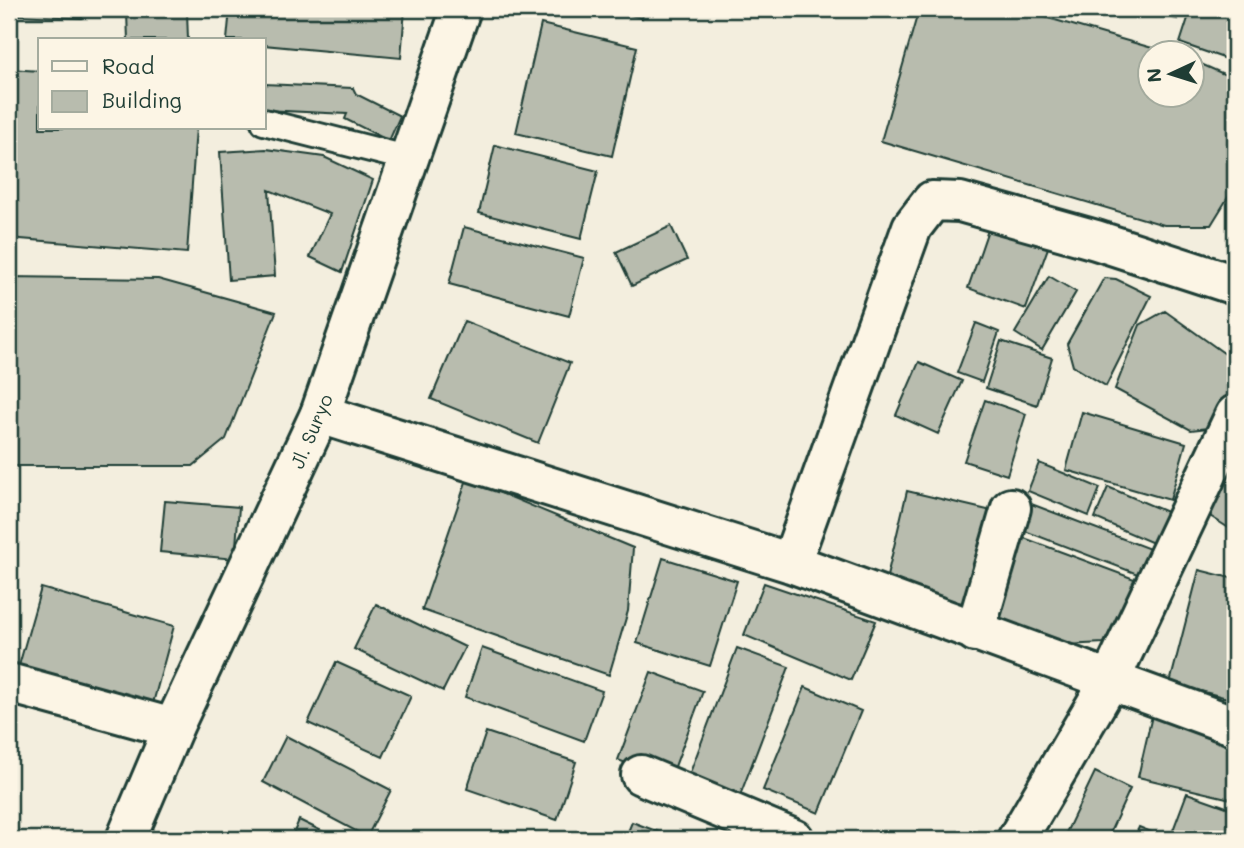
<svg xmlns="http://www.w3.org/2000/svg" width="1244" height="848" viewBox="0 0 1244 848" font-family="Mali,sans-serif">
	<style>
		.building { fill: #b8bcae; stroke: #1f3d34; stroke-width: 2 }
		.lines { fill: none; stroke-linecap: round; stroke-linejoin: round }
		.service-casing { stroke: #1f3d34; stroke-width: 30 }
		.minor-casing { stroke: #1f3d34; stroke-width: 44 }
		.secondary-casing { stroke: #1f3d34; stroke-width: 44 }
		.service { stroke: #fcf5e5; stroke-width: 24 }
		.minor { stroke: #fcf5e5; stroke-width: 38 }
		.secondary { stroke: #fcf5e5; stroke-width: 38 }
		.labels { text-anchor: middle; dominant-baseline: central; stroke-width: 6; stroke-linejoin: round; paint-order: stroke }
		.street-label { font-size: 19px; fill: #1f3d34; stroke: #fcf5e5 }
	</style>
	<rect width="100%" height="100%" fill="#f3eede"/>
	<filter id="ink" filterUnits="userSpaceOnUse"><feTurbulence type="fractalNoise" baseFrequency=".0143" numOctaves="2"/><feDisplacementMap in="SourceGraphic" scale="14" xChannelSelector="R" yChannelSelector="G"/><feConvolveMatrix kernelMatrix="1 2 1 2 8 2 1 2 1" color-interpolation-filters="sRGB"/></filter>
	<g filter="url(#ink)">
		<path class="building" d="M16,9H83L82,18L16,15Z
			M230,9H405L401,58L264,45V40H227Z
			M607,9H645L642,18Z
			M919,9H1017L1166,52H1150V94H1192V60L1235,79V186L1211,225H1164L881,141Z
			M1132,9H1180L1177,19Z
			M1191,9H1235V62L1180,43Z
			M187,11L188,40H128L127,13Z
			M541,24L637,47L612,156L516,133Z
			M9,69L40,71V128H196L187,253L9,238Z
			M264,84L353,88L356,94L400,116L389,141L345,119L347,114L264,110Z
			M495,145L598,171L581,239L479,213Z
			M266,149L324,157L373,180L342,272L310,257L330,214L269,190L275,276L229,280L220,152Z
			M990,224L1049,245L1026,309L968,288Z
			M671,226L687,260L632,286L616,252Z
			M464,227L584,258L569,316L449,284Z
			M1049,276L1076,292L1042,350L1015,333Z
			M9,277L158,279L276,312L226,439L193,466H9Z
			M1104,278L1116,279L1151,296L1106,386L1073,366L1067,344Z
			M1165,311L1235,361V391L1216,427L1191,430L1115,389L1140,325Z
			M464,321L570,363L538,443L431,399Z
			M976,323L999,332L982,382L957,373Z
			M1001,341L1052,358L1037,405L986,388Z
			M919,362L962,381L938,434L896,415Z
			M985,400L1026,414L1007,475L964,461Z
			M1082,412L1186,443L1170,500L1066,470Z
			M1235,455V532L1202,511Z
			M1039,463L1100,488L1089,516L1028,491Z
			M467,479L633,548L628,611L609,675L422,610Z
			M1108,487L1167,512L1153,543L1095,518Z
			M907,491L996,512L974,606L885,585Z
			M165,501L239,507L235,559L160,552Z
			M1026,502L1150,549L1140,575L1017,528Z
			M1016,535L1137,580L1104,643L1045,646L988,618Z
			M663,558L737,581L710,666L637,643Z
			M1199,570L1235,579V700L1170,683Z
			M764,583L876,621L851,680L744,635Z
			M41,588L174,626L152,707L18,669Z
			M376,604L465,647L443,691L354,649Z
			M482,648L602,691L584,741L465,697Z
			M737,648L789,667L736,806L685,786Z
			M336,662L411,696L383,757L308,723Z
			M651,672L703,691L670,780L618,760Z
			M805,687L861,711L819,813L763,790Z
			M1153,711L1235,743V800L1138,777Z
			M486,732L576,762L557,820L467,789Z
			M286,736L391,790L367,837L263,782Z
			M1095,772L1130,789L1107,839H1063Z
			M1187,793L1235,810V839H1188L1172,833Z
			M299,820L338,839H291Z
			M632,822L678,839H625Z
			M1139,827L1168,839H1134Z"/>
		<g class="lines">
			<g class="service-casing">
				<path id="service" d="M264,122L410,159"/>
			</g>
			<g class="minor-casing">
				<path id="minor" d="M320,414L791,563L1235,726
					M791,563L912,227L932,201L960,202L1096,240L1235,285
					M975,632L1011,508
					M9,683L173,728
					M641,775L794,839
					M1017,839L1109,682L1235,415"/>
			</g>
			<g class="secondary-casing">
				<path id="secondary" d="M126,839L173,728L320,414L461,9"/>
			</g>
			<use href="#service" class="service"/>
			<use href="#minor" class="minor"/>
			<use href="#secondary" class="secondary"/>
		</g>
	</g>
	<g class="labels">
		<g class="street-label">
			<text transform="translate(311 431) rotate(-67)">Jl. Suryo</text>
		</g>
	</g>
	<rect width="1244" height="848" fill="none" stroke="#fcf5e5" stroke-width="35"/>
	<rect x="18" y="18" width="1209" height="813" fill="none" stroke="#1f3d34" stroke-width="2.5" filter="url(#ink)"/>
	<rect x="38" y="38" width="228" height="91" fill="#fcf5e5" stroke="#a4ab9e" stroke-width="2"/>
	<rect x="52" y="61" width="35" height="10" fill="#fcf5e5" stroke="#a4ab9e" stroke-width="2"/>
	<text x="102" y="74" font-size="21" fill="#1f3d34">Road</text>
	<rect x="52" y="91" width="35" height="21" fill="#b8bcae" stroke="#a4ab9e" stroke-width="2"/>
	<text x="102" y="108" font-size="21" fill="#1f3d34">Building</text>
	<g transform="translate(1171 74) rotate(266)"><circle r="33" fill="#fcf5e5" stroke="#a4ab9e" stroke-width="2"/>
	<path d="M0-5L12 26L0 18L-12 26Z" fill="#1f3d34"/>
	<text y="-10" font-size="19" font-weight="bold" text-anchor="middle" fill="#1f3d34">N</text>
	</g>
</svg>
